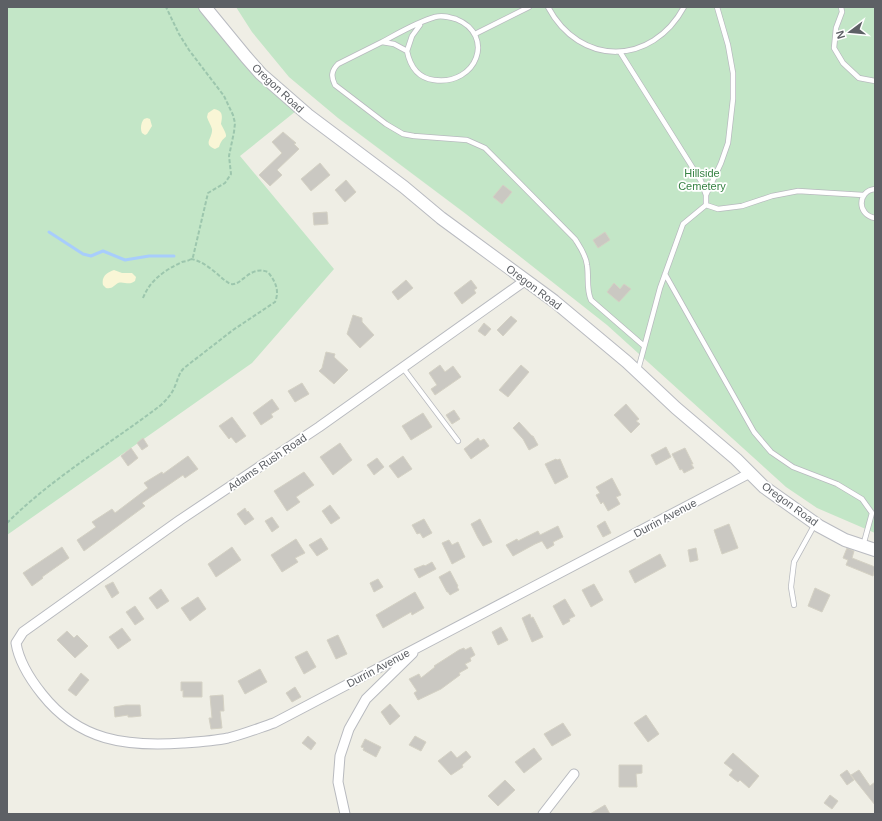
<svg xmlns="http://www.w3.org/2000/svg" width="882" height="821" viewBox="0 0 882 821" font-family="Arial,sans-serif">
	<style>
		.green { fill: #c3e6c7 }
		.sand { fill: #f9f6d6 }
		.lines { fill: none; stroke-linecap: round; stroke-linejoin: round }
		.stream { stroke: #a8cdfc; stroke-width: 3 }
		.building { fill: #cac8c2; stroke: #d4d1c4 }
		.lane-casing { stroke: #b8babf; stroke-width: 6 }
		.street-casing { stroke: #b8babf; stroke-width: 11 }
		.secondary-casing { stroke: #b9bbc1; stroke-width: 14 }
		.path { stroke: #9cc6ad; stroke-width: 2; stroke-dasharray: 4 2; stroke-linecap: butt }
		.lane { stroke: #fff; stroke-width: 4.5 }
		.street { stroke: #fff; stroke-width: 9 }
		.secondary { stroke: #fff; stroke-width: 12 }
		.labels { text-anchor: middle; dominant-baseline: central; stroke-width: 3.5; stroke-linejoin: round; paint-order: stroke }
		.street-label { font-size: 11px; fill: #5d6065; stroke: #fff }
		.park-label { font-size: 11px; fill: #378244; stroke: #fff }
	</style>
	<rect width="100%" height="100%" fill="#efeee5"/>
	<path class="green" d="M7,7H204L296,111L240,156L334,269L252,363L7,535Z
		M236,7H875V533L817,508L786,487L607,325L466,214L338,118L289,77L252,32Z"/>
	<path class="sand" d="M214,109C224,111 222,117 221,124C231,143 224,132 219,147L215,149C202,144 213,138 212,129C211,125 208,121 207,117L208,113Z
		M147,118L150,119L152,126L147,134L145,135L142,133C140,129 141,122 144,119Z
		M114,270L122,273H132L136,277L135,281C129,286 124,281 118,283C113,286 113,289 106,288L103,285C101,276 108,272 114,270Z"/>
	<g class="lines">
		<path class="stream" d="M49,232L83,254L91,256L103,251L125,260L149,256H174"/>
	</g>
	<path class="building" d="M283,132L296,143L294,144L299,149L277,170L282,175L270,186L259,175L282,153L272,142Z
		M320,163L330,175L311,191L301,179Z
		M346,180L356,192L345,202L335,190Z
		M503,185L512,192L502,204L493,197Z
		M327,212L328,224L314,225L313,213Z
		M605,232L610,240L598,248L593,240Z
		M406,280L413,288L398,300L392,292Z
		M471,280L477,288L474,290L476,293L462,304L454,293Z
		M614,283L620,289L624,284L631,289L619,302L607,292Z
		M353,315L362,318V322L374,335L360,348L347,334Z
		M511,316L517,321L503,336L497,330Z
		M484,323L491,329L485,336L478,331Z
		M326,352L335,354L334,357L348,370L334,384L319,371L322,368Z
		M440,365L445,372L453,366L461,377L435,395L431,389L437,385L429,373Z
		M521,365L529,372L508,397L499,390Z
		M302,383L309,394L295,402L288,391Z
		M272,399L279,409L271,414L273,417L261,425L253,413Z
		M626,404L639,419L636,421L640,424L631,433L614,415Z
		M454,410L460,419L452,424L446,415Z
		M423,413L432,427L411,440L402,426Z
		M232,417L246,436L236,443L231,437L229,439L219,426Z
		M519,422L532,436H533L538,445L529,450L523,439L513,428Z
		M143,438L148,446L142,450L137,443Z
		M478,438L480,441L484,439L489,446L471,459L464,449Z
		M340,443L352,460L333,475L320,457Z
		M666,447L671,457L656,465L651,455Z
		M131,448L138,458L128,466L121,456Z
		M685,448L693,464H691L694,468L684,473L682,469L680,470L672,454Z
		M188,456L198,469L185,478L183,475L142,503L145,506L84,551L77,540L96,527L92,522L112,509L115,513L148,488L144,483L162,472L163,474Z
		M403,456L412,469L398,478L389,466Z
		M377,458L384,467L374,475L367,465Z
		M556,459L557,460L560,459L568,477L555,484L545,464Z
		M304,472L314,485L296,497L300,502L287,511L274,491Z
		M612,478L621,495L616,497L620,504L608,511L603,502L601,504L596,495L600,493L596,487Z
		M330,505L340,518L331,524L322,511Z
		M245,508L247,512L248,511L254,519L245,525L237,514Z
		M272,517L279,527L272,532L265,521Z
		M424,519L432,533L423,538L420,533L417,534L412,525Z
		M480,519L492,542L483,546L478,538L471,524Z
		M605,521L611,533L603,537L597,526Z
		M729,524L738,548L722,554L714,530Z
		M558,526L563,537L553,542L554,545L547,549L542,541L535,544L513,556L506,545L517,539L518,541L538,531L540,535Z
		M321,538L328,549L317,556L309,545Z
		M296,539L305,553L295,558L298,562L282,572L271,555Z
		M449,540L452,545L458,542L465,557L452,564L442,543Z
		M62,547L69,558L42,577L43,578L32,586L23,573Z
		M232,547L241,560L216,577L208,564Z
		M696,548L698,560L690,562L688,550Z
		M847,548L854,551L852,558L875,567L873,576L846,565L848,560L843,558Z
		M660,554L666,566L635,583L629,571Z
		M432,562L436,569L419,578L414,569L424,565L425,566Z
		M450,571L458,586L457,587L459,590L450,595L448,592H447L439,577Z
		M378,579L383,587L374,592L370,583Z
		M113,582L119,593L112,598L105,586Z
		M594,584L603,600L591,607L582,590Z
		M815,588L830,595L822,612L808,606Z
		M161,589L169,601L157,609L149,598Z
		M415,592L424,608L412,615L411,612L383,628L376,615Z
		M198,597L206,609L190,621L181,608Z
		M565,599L575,616L569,619L570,621L563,625L553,606Z
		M135,606L144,619L135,625L126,612Z
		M530,614L531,618L533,617L543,637L532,642L522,618Z
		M501,627L508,640L498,645L492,632Z
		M122,628L131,640L118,649L109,637Z
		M67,631L74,638L77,635L88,646L75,658L57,640Z
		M338,635L347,654L336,659L327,640Z
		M471,647L475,655L470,658L471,661L465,664L468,668L459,673L460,675L441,689L418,700L414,693L417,691L409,679L419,674L421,678L435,667L434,666L459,650L464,648L465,650Z
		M307,651L316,667L304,674L295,657Z
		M260,669L267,682L245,694L238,681Z
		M81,673L89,680L76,696L68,690Z
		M181,682H202V697H183V690L181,691Z
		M295,687L301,697L292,702L286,693Z
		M223,695L224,711H220L222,728L211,729L209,718H212L210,696Z
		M390,704L400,716L390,725L381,712Z
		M126,705H140L141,716L132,717H128V715L115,717L114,707Z
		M646,715L659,734L648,742L634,723Z
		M563,723L571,735L552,746L544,734Z
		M308,736L316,743L311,750L302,743Z
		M415,736L426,742L421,751L409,745Z
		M365,739L381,747L376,757L363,750L364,748L361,747Z
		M534,748L542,759L524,773L515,762Z
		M451,751L457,758L466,751L471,757L462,765L463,767L451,775L438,761Z
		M733,753L759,776L749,788L740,780L738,782L729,775L733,770L724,763Z
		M619,765H642V773L636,774L637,787H619Z
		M847,770L854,780L847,785L840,775Z
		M859,770L870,786L875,782V805L851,775Z
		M505,780L515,790L498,806L488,796Z
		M830,795L838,801L832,809L824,803Z
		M605,805L610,814H590Z"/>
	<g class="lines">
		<g class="lane-casing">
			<path id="lane" d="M548,7C580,67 652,66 684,7
				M841,7L842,12L836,28L834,48L843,63L859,78L875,81
				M475,34L529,7
				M382,42C399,33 417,22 435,17C442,15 449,17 456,19C496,35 477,86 434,80C418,78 410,66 407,51L394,44L382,42L338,64C331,71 331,77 335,85L386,124L403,134L414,136L467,140L485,148L575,239C580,247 586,255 587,265C589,277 586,289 591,300L644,346
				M407,51L412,36L420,25
				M620,52L701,181L706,195
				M875,189C857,191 857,215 875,218
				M706,205V195L721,163L728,143L733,99V73L728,45L717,7
				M665,274L754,432L771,452L793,467L837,484L862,499L872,513L863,546
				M403,368L458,441
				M638,370L660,288L683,224L706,205L718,209L742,206L772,196L798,191L863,195
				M794,605L791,587L794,562L815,524"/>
		</g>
		<g class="street-casing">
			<path id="street" d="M526,280L319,427L180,520L23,632L16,643C19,662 30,679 42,694C79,741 126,747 183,743C198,742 214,741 228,738C244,734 259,728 274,723L750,473
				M345,814L338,782L340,756L349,729L366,699L413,653
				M543,814L574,774"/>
		</g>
		<g class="secondary-casing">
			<path id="secondary" d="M205,7L246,57L261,74L308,115L404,187L441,218L554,301L627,362L676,408L736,459L764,487L819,526L845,540L875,550"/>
		</g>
		<path class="path" d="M143,298C150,280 165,270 182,262C186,261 190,261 193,257L208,193L225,183L231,174L229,156L234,132L235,123L233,115L224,96L189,50L179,34L166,7
			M7,523C53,477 110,444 161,405C167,399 172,394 175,386C178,379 179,373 184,368L233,330L275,302C280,290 275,281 268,272C249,265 242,286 231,284C228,283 226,281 223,279C214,271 203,261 191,259"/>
		<use href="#lane" class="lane"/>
		<use href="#street" class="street"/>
		<use href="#secondary" class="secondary"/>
	</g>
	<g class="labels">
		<g class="street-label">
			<text transform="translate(278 88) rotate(43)">Oregon Road</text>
			<text transform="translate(534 287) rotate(37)">Oregon Road</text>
			<text transform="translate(267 462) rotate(-34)">Adams Rush Road</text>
			<text transform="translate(790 504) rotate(36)">Oregon Road</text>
			<text transform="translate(665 518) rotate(-28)">Durrin Avenue</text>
			<text transform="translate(378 668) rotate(-28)">Durrin Avenue</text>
		</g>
		<g class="park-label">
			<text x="702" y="173">Hillside<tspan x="702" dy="13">Cemetery</tspan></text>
		</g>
	</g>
	<rect width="882" height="821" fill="none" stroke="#5d6065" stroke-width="16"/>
	<g transform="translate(850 32) rotate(254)" stroke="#ffffff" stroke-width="3" paint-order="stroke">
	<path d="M0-3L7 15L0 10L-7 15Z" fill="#5d6065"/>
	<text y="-6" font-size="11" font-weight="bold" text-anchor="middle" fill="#5d6065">N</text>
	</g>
</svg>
